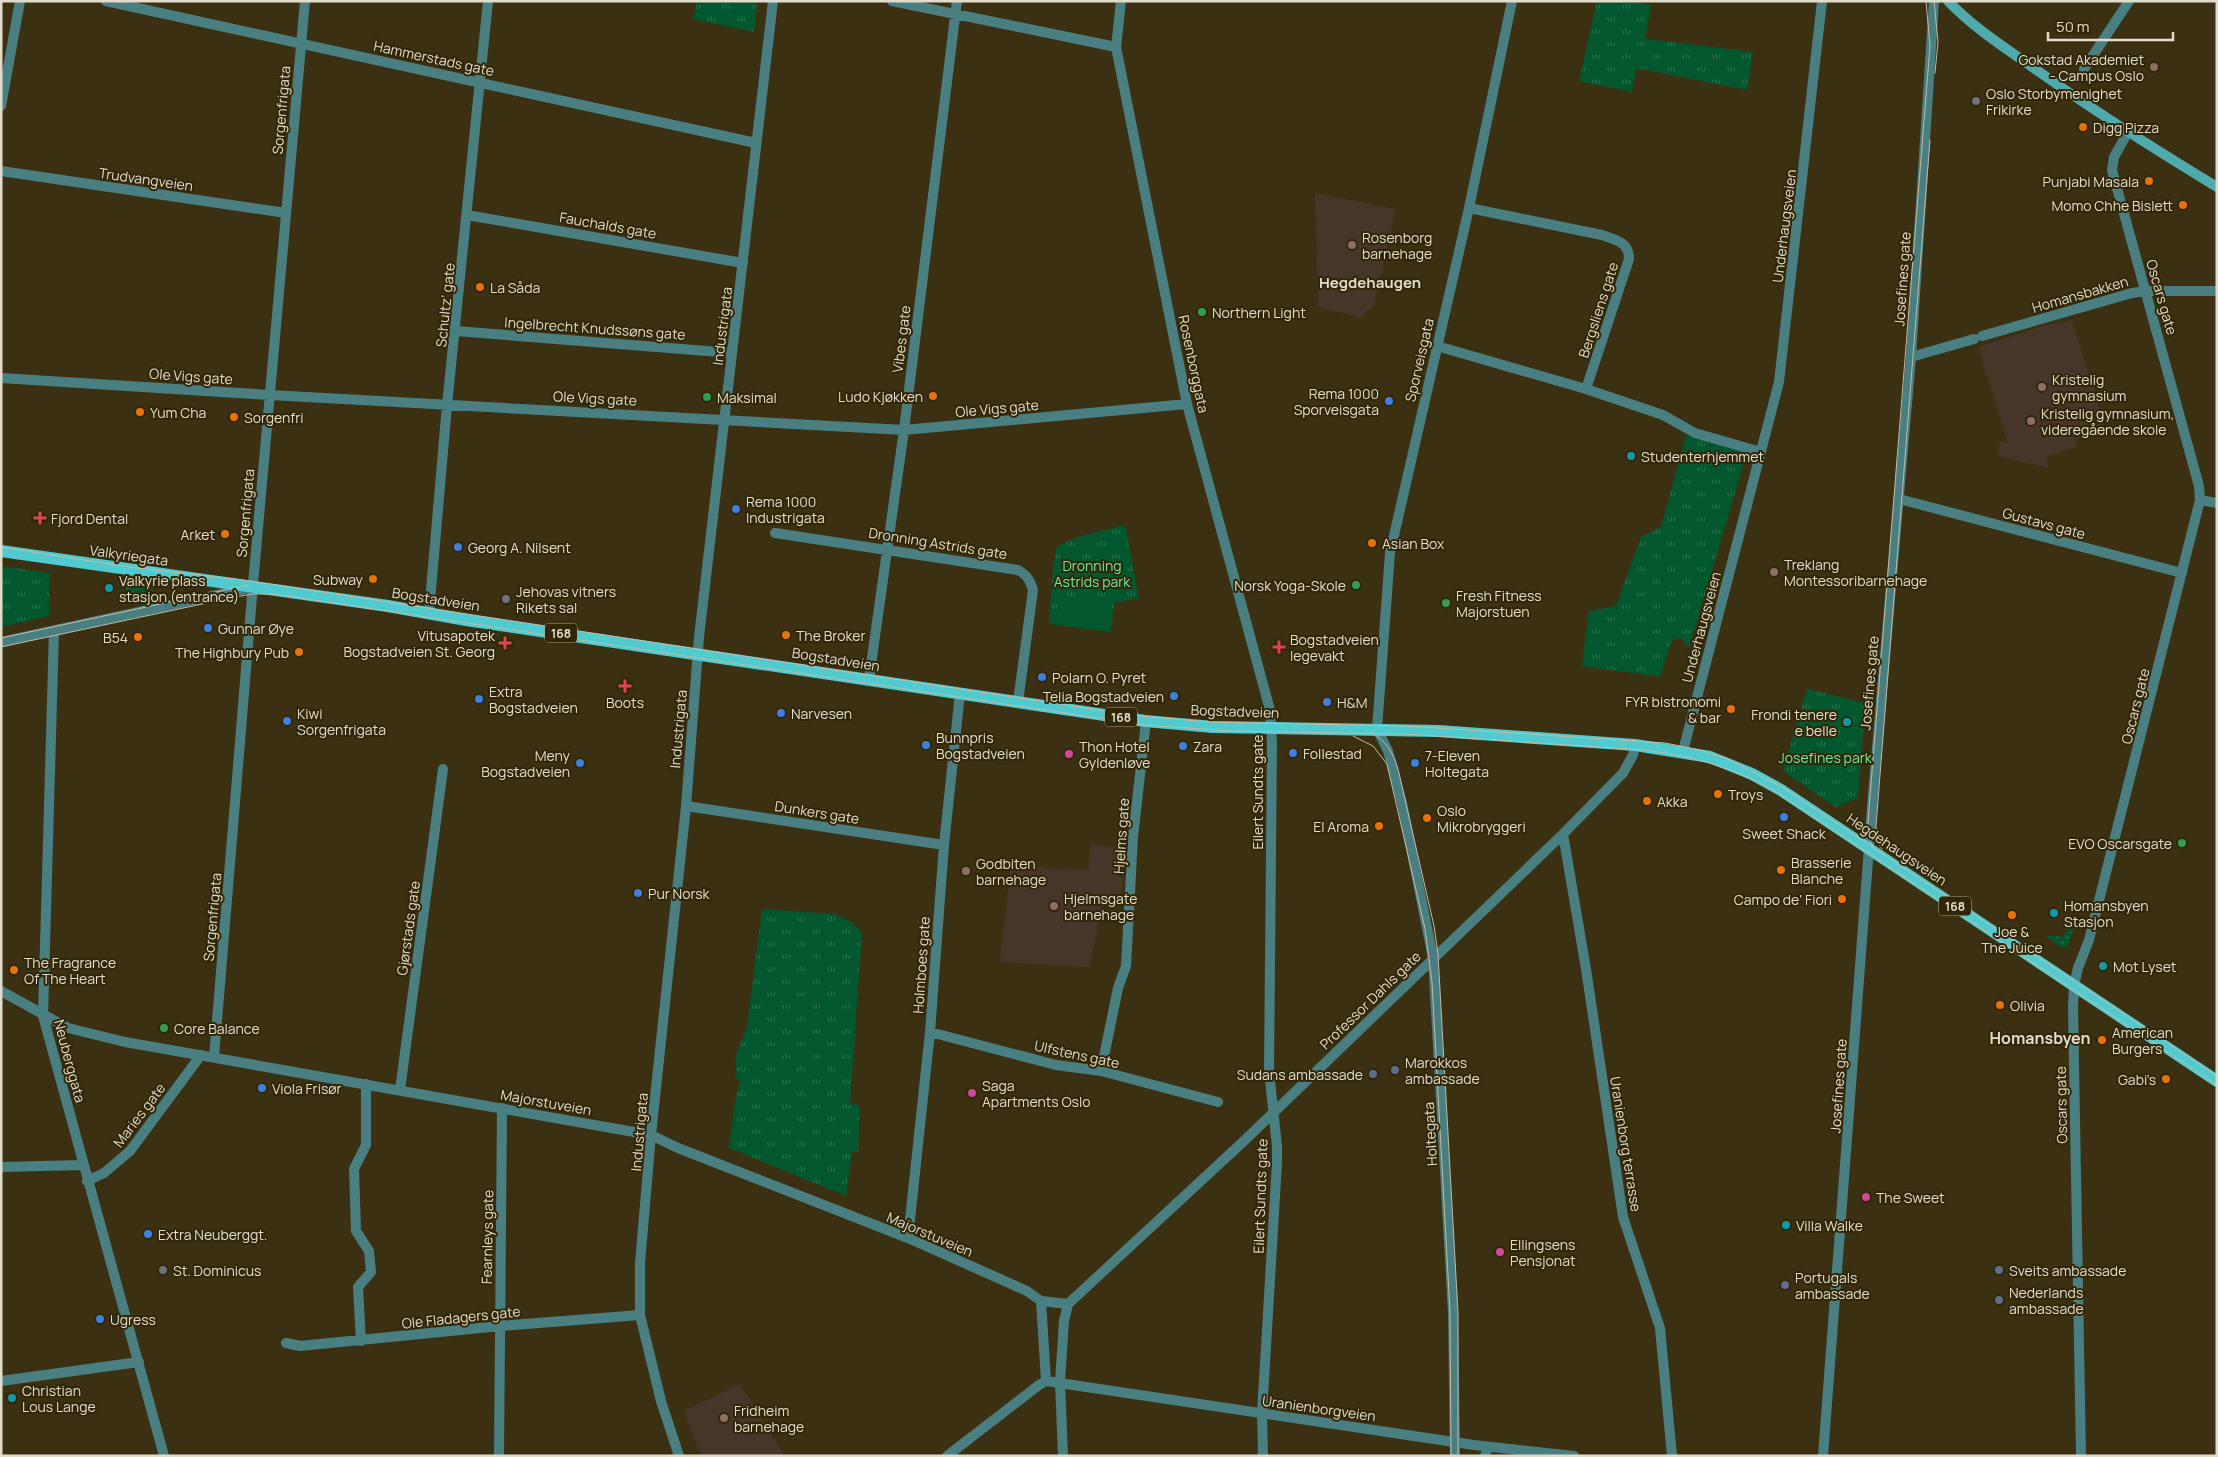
<svg xmlns="http://www.w3.org/2000/svg" width="2218" height="1457" viewBox="0 0 2218 1457" font-family="Manrope,sans-serif">
	<style>
		.education { fill: #46362a }
		.grass { fill: url(#grass-dots) }
		.park { fill: url(#park-tufts) }
		.garden { fill: #02572f }
		.lines { fill: none; stroke-linecap: round; stroke-linejoin: round }
		.minor { stroke: #497f81; stroke-width: 10 }
		.tertiary { stroke: #497f81; stroke-width: 10 }
		.secondary { stroke: #4faaae; stroke-width: 10 }
		.primary { stroke: #50cbd0; stroke-width: 12 }
		.tram { stroke: #c2bba7; stroke-width: 1 }
		.education-dot { fill: #8d6e63; stroke: #312708; stroke-width: 2 }
		.worship-dot { fill: #6b7280; stroke: #312708; stroke-width: 2 }
		.food-dot { fill: #e8710a; stroke: #312708; stroke-width: 2 }
		.leisure-dot { fill: #2e9e5b; stroke: #312708; stroke-width: 2 }
		.shop-dot { fill: #3f7fe0; stroke: #312708; stroke-width: 2 }
		.culture-dot { fill: #0f9aa8; stroke: #312708; stroke-width: 2 }
		.health-dot { fill: #e0444e; stroke: #312708; stroke-width: 2 }
		.hotel-dot { fill: #d1479c; stroke: #312708; stroke-width: 2 }
		.service-dot { fill: #5c6f8a; stroke: #312708; stroke-width: 2 }
		.labels { text-anchor: middle; dominant-baseline: central; stroke-width: 4; stroke-linejoin: round; paint-order: stroke }
		.shield { fill: #312708; stroke: #ada690; stroke-width: 1 }
		.shield-label { font-size: 12px; font-weight: bold; fill: #e2dccb }
		.street-label { font-size: 14px; fill: #e2dccb; stroke: #312708 }
		.poi-label { font-size: 14px; fill: #e2dccb; stroke: #312708; text-anchor: start }
		.park-label { font-size: 14px; fill: #6beb9f; stroke: #312708 }
		.neighbourhood-label { font-size: 15px; font-weight: bold; fill: #e2dccb; stroke: #312708 }
		.quarter-label { font-size: 16px; font-weight: bold; fill: #e2dccb; stroke: #312708 }
	</style>
	<defs>
		<pattern id="grass-dots" width="8" height="8" patternUnits="userSpaceOnUse" patternTransform="scale(1.25)"><rect width="8" height="8" fill="#02572f"/><path d="M2 2h.1M6 6h.1" fill="none" stroke="#276f4c" stroke-width="1.8" stroke-linecap="round"/></pattern>
		<pattern id="park-tufts" width="24" height="20" patternUnits="userSpaceOnUse" patternTransform="scale(1.25)"><rect width="24" height="20" fill="#02572f"/><path d="M3 7l-1-3M5 7V3M7 7l1-3M15 17l-1-3M17 17v-4M19 17l1-3" fill="none" stroke="#276f4c"/></pattern>
	</defs>
	<rect width="100%" height="100%" fill="#3b3112"/>
	<path class="education" d="M1315,193L1396,209L1373,308L1367,309L1363,318L1318,307Z
		M2072,320L2105,427L2080,434L2081,437L2075,439L2078,447L2046,456L2049,468L1997,456L2000,441L2008,443L1978,347L2059,321L2060,324Z
		M1091,844L1119,848L1116,873L1123,879L1121,896H1105L1089,967L1000,962L1011,863L1064,870L1065,868L1088,870Z
		M740,1384L766,1425L784,1456H701L684,1411Z"/>
	<path class="grass" d="M128,585L152,589L154,591L127,598L126,587Z
		M2074,928L2067,947H2061L2047,937L2050,935L2062,937L2068,930Z"/>
	<path class="park" d="M697,1H757L754,32L693,19Z
		M1597,1H1629L1651,5L1645,39L1753,52L1747,90L1636,68L1632,92L1579,81Z
		M1686,435L1747,453L1689,648L1681,638L1672,640L1660,677L1582,666L1589,611L1616,606L1641,537L1661,527Z
		M1125,525L1139,598L1114,603L1111,632L1049,624L1053,568L1057,546L1081,536Z
		M1,566L50,573L49,616L1,627Z
		M1807,689L1865,703L1858,798L1835,807L1783,771Z
		M762,909L835,914L852,922L862,933L850,1104L860,1105L858,1152H852L846,1196L729,1148L735,1102L740,1079L735,1078L736,1055L747,1027Z"/>
	<path class="garden" d="M1059,598L1112,604L1109,630L1056,622Z"/>
	<g class="lines">
		<path class="minor" d="M106,1L756,143
			M892,1L1116,47
			M1121,1L1116,47L1187,404L1270,710L1272,743L1269,1071L1277,1146V1163L1262,1413L1263,1456
			M2084,69L2129,1
			M1,106L20,1
			M1,171L286,213
			M467,215L743,263
			M456,331L732,353
			M1982,336L2132,293L2146,291H2217
			M1437,346L1586,389L1629,259C1629,242 1616,240 1602,235L1469,208
			M1911,357L1974,339
			M1,378L270,395L904,430L1187,404
			M1586,389L1663,415L1695,433L1761,452
			M1899,499L2182,573
			M2200,500L2217,503
			M775,533L1018,570C1027,575 1030,580 1033,590L1018,702
			M429,613L447,405L488,1
			M54,631L43,1016L164,1456
			M869,679L904,430L957,1
			M1377,729L1388,751L1402,803L1433,958L1453,1313L1455,1456
			M1683,751L1779,382L1822,1
			M686,806L944,845
			M1563,834L1586,969L1623,1217L1660,1328L1672,1456
			M930,1032L1056,1065L1101,1071L1218,1102
			M214,1057L253,584L305,1
			M1101,1071L1118,988L1126,966L1133,837L1146,721
			M400,1090L443,769
			M1,1167L83,1165
			M87,1181L104,1173L130,1151L201,1055
			M908,1238L930,1032L944,845L960,693
			M1068,1304L1245,1140L1563,834L1623,773L1633,755L1635,745
			M361,1341L358,1287L371,1272L369,1251L356,1231L354,1169L366,1145V1084
			M286,1343L300,1346L500,1326L640,1315
			M1,1381L139,1362
			M1060,1382L1063,1456
			M499,1456L502,1108
			M947,1456L1039,1385L1046,1381
			M1485,1456L1488,1447
			M2081,1456L2073,1007L2074,985L2078,968L2089,940L2200,500L2199,486L2112,170L2114,157L2128,132"/>
		<path class="tertiary" d="M1,642L249,588
			M1377,729L1390,553L1469,208L1512,1
			M1,991L68,1028L125,1042L651,1135L678,1148L908,1238L1027,1291L1041,1301L1068,1304L1064,1321L1060,1382
			M1041,1301L1046,1381L1474,1445L1574,1456
			M679,1456L661,1401L640,1315V1263L651,1135L686,806L699,637L773,1
			M1823,1456L1873,794L1911,357L1934,1"/>
		<path class="secondary" d="M1948,1C1975,29 2007,49 2038,71C2096,112 2156,150 2217,187"/>
		<path class="primary" d="M1,551L388,606L466,620L1145,721L1213,727L1438,731L1635,745L1710,757L1752,774L1781,790L2217,1081"/>
		<path class="tram" d="M1934,1L1938,42L1935,73
			M1,547L129,567L243,580L1131,715L1209,722L1406,726L1665,743L1700,750L1728,759L1782,787L2217,1076
			M1,638L249,585
			M1,647L230,598L252,594H274L1145,725L1229,731L1406,734L1642,750C1691,755 1735,768 1778,793L2217,1085
			M1371,732C1386,741 1393,752 1398,769L1434,926L1438,954L1458,1313V1456
			M1353,736L1373,746L1387,764L1425,929L1432,982L1450,1312L1451,1456
			M1873,847L1869,837L1868,822L1930,46L1926,1
			M1882,849L1878,843L1876,826L1930,140"/>
	</g>
	<g class="education-dot">
		<circle cx="2154" cy="67" r="5"/>
		<circle cx="1352" cy="245" r="5"/>
		<circle cx="2042" cy="387" r="5"/>
		<circle cx="2031" cy="421" r="5"/>
		<circle cx="1774" cy="572" r="5"/>
		<circle cx="966" cy="871" r="5"/>
		<circle cx="1054" cy="906" r="5"/>
		<circle cx="724" cy="1418" r="5"/>
	</g>
	<g class="worship-dot">
		<circle cx="1976" cy="101" r="5"/>
		<circle cx="506" cy="599" r="5"/>
		<circle cx="163" cy="1270" r="5"/>
	</g>
	<g class="food-dot">
		<circle cx="2083" cy="127" r="5"/>
		<circle cx="2149" cy="181" r="5"/>
		<circle cx="2183" cy="205" r="5"/>
		<circle cx="480" cy="287" r="5"/>
		<circle cx="933" cy="396" r="5"/>
		<circle cx="140" cy="412" r="5"/>
		<circle cx="234" cy="417" r="5"/>
		<circle cx="225" cy="534" r="5"/>
		<circle cx="1372" cy="543" r="5"/>
		<circle cx="373" cy="579" r="5"/>
		<circle cx="786" cy="635" r="5"/>
		<circle cx="138" cy="637" r="5"/>
		<circle cx="299" cy="652" r="5"/>
		<circle cx="1731" cy="709" r="5"/>
		<circle cx="1718" cy="794" r="5"/>
		<circle cx="1647" cy="801" r="5"/>
		<circle cx="1427" cy="818" r="5"/>
		<circle cx="1379" cy="826" r="5"/>
		<circle cx="1781" cy="870" r="5"/>
		<circle cx="1842" cy="899" r="5"/>
		<circle cx="2012" cy="915" r="5"/>
		<circle cx="14" cy="970" r="5"/>
		<circle cx="2000" cy="1005" r="5"/>
		<circle cx="2102" cy="1040" r="5"/>
		<circle cx="2166" cy="1079" r="5"/>
	</g>
	<g class="leisure-dot">
		<circle cx="1202" cy="312" r="5"/>
		<circle cx="707" cy="397" r="5"/>
		<circle cx="1356" cy="585" r="5"/>
		<circle cx="1446" cy="603" r="5"/>
		<circle cx="2182" cy="843" r="5"/>
		<circle cx="164" cy="1028" r="5"/>
	</g>
	<g class="shop-dot">
		<circle cx="1389" cy="401" r="5"/>
		<circle cx="736" cy="509" r="5"/>
		<circle cx="458" cy="547" r="5"/>
		<circle cx="208" cy="628" r="5"/>
		<circle cx="1042" cy="677" r="5"/>
		<circle cx="1174" cy="696" r="5"/>
		<circle cx="479" cy="699" r="5"/>
		<circle cx="1327" cy="702" r="5"/>
		<circle cx="781" cy="713" r="5"/>
		<circle cx="287" cy="721" r="5"/>
		<circle cx="926" cy="745" r="5"/>
		<circle cx="1183" cy="746" r="5"/>
		<circle cx="1293" cy="753" r="5"/>
		<circle cx="580" cy="763" r="5"/>
		<circle cx="1415" cy="763" r="5"/>
		<circle cx="1784" cy="817" r="5"/>
		<circle cx="638" cy="893" r="5"/>
		<circle cx="262" cy="1088" r="5"/>
		<circle cx="148" cy="1234" r="5"/>
		<circle cx="100" cy="1319" r="5"/>
	</g>
	<g class="culture-dot">
		<circle cx="1631" cy="456" r="5"/>
		<circle cx="109" cy="588" r="5"/>
		<circle cx="1847" cy="722" r="5"/>
		<circle cx="2054" cy="913" r="5"/>
		<circle cx="2103" cy="966" r="5"/>
		<circle cx="1786" cy="1225" r="5"/>
		<circle cx="12" cy="1398" r="5"/>
	</g>
	<g class="health-dot">
		<path d="M37.5 510.5h5v5h5v5h-5v5h-5v-5h-5v-5h5z"/>
		<path d="M502.5 635.5h5v5h5v5h-5v5h-5v-5h-5v-5h5z"/>
		<path d="M1276.5 639.5h5v5h5v5h-5v5h-5v-5h-5v-5h5z"/>
		<path d="M622.5 678.5h5v5h5v5h-5v5h-5v-5h-5v-5h5z"/>
	</g>
	<g class="hotel-dot">
		<circle cx="1069" cy="754" r="5"/>
		<circle cx="972" cy="1093" r="5"/>
		<circle cx="1866" cy="1197" r="5"/>
		<circle cx="1500" cy="1252" r="5"/>
	</g>
	<g class="service-dot">
		<circle cx="1395" cy="1070" r="5"/>
		<circle cx="1373" cy="1074" r="5"/>
		<circle cx="1999" cy="1270" r="5"/>
		<circle cx="1785" cy="1285" r="5"/>
		<circle cx="1999" cy="1300" r="5"/>
	</g>
	<g class="labels">
		<g class="shield">
			<rect x="545" y="623.5" width="32" height="19" rx="4"/>
			<rect x="1105" y="707.5" width="32" height="19" rx="4"/>
			<rect x="1939" y="896.5" width="32" height="19" rx="4"/>
		</g>
		<g class="shield-label">
			<text x="561" y="633">168</text>
			<text x="1121" y="717">168</text>
			<text x="1955" y="906">168</text>
		</g>
		<g class="street-label">
			<text transform="translate(434 58) rotate(12)">Hammerstads gate</text>
			<text transform="translate(281 110) rotate(-85)">Sorgenfrigata</text>
			<text transform="translate(146 179) rotate(8)">Trudvangveien</text>
			<text transform="translate(608 225) rotate(10)">Fauchalds gate</text>
			<text transform="translate(1784 226) rotate(-83)">Underhaugsveien</text>
			<text transform="translate(1902 279) rotate(-86)">Josefines gate</text>
			<text transform="translate(2080 294) rotate(-16)">Homansbakken</text>
			<text transform="translate(2162 297) rotate(74)">Oscars gate</text>
			<text transform="translate(445 305) rotate(-84)">Schultz’ gate</text>
			<text transform="translate(1598 310) rotate(-72)">Bergsliens gate</text>
			<text transform="translate(722 326) rotate(-83)">Industrigata</text>
			<text transform="translate(595 328) rotate(4)">Ingelbrecht Knudssøns gate</text>
			<text transform="translate(901 339) rotate(-83)">Vibes gate</text>
			<text transform="translate(1419 360) rotate(-77)">Sporveisgata</text>
			<text transform="translate(1194 364) rotate(78)">Rosenborggata</text>
			<text transform="translate(191 376) rotate(4)">Ole Vigs gate</text>
			<text transform="translate(595 398) rotate(3)">Ole Vigs gate</text>
			<text transform="translate(997 408) rotate(-5)">Ole Vigs gate</text>
			<text transform="translate(245 513) rotate(-85)">Sorgenfrigata</text>
			<text transform="translate(2044 523) rotate(15)">Gustavs gate</text>
			<text transform="translate(938 543) rotate(9)">Dronning Astrids gate</text>
			<text transform="translate(129 555) rotate(8)">Valkyriegata</text>
			<text transform="translate(436 599) rotate(9)">Bogstadveien</text>
			<text transform="translate(1701 627) rotate(-75)">Underhaugsveien</text>
			<text transform="translate(836 659) rotate(9)">Bogstadveien</text>
			<text transform="translate(1869 683) rotate(-85)">Josefines gate</text>
			<text transform="translate(2135 706) rotate(-76)">Oscars gate</text>
			<text transform="translate(1235 711) rotate(2)">Bogstadveien</text>
			<text transform="translate(678 729) rotate(-85)">Industrigata</text>
			<text transform="translate(1257 792) rotate(-90)">Eilert Sundts gate</text>
			<text transform="translate(817 812) rotate(9)">Dunkers gate</text>
			<text transform="translate(1121 836) rotate(-86)">Hjelms gate</text>
			<text transform="translate(1897 849) rotate(34)">Hegdehaugsveien</text>
			<text transform="translate(212 917) rotate(-85)">Sorgenfrigata</text>
			<text transform="translate(408 928) rotate(-82)">Gjørstads gate</text>
			<text transform="translate(921 965) rotate(-86)">Holmboes gate</text>
			<text transform="translate(1370 1000) rotate(-44)">Professor Dahls gate</text>
			<text transform="translate(1077 1054) rotate(12)">Ulfstens gate</text>
			<text transform="translate(70 1061) rotate(75)">Neuberggata</text>
			<text transform="translate(1838 1086) rotate(-86)">Josefines gate</text>
			<text transform="translate(546 1102) rotate(10)">Majorstuveien</text>
			<text transform="translate(2061 1105) rotate(-91)">Oscars gate</text>
			<text transform="translate(139 1115) rotate(-53)">Maries gate</text>
			<text transform="translate(639 1132) rotate(-85)">Industrigata</text>
			<text transform="translate(1430 1134) rotate(-93)">Holtegata</text>
			<text transform="translate(1626 1144) rotate(81)">Uranienborg terrasse</text>
			<text transform="translate(1260 1196) rotate(-88)">Eilert Sundts gate</text>
			<text transform="translate(930 1234) rotate(23)">Majorstuveien</text>
			<text transform="translate(487 1237) rotate(-89)">Fearnleys gate</text>
			<text transform="translate(461 1317) rotate(-6)">Ole Fladagers gate</text>
			<text transform="translate(1319 1408) rotate(8)">Uranienborgveien</text>
		</g>
		<g class="poi-label">
			<text x="2144" y="59" text-anchor="end">Gokstad Akademiet<tspan x="2144" dy="16">- Campus Oslo</tspan></text>
			<text x="1986" y="93">Oslo Storbymenighet<tspan x="1986" dy="16">Frikirke</tspan></text>
			<text x="2093" y="127">Digg Pizza</text>
			<text x="2139" y="181" text-anchor="end">Punjabi Masala</text>
			<text x="2173" y="205" text-anchor="end">Momo Chhe Bislett</text>
			<text x="1362" y="237">Rosenborg<tspan x="1362" dy="16">barnehage</tspan></text>
			<text x="490" y="287">La Såda</text>
			<text x="1212" y="312">Northern Light</text>
			<text x="2052" y="379">Kristelig<tspan x="2052" dy="16">gymnasium</tspan></text>
			<text x="1379" y="393" text-anchor="end">Rema 1000<tspan x="1379" dy="16">Sporveisgata</tspan></text>
			<text x="923" y="396" text-anchor="end">Ludo Kjøkken</text>
			<text x="717" y="397">Maksimal</text>
			<text x="150" y="412">Yum Cha</text>
			<text x="2041" y="413">Kristelig gymnasium,<tspan x="2041" dy="16">videregående skole</tspan></text>
			<text x="244" y="417">Sorgenfri</text>
			<text x="1641" y="456">Studenterhjemmet</text>
			<text x="746" y="501">Rema 1000<tspan x="746" dy="16">Industrigata</tspan></text>
			<text x="51" y="518">Fjord Dental</text>
			<text x="215" y="534" text-anchor="end">Arket</text>
			<text x="1382" y="543">Asian Box</text>
			<text x="468" y="547">Georg A. Nilsent</text>
			<text x="1784" y="564">Treklang<tspan x="1784" dy="16">Montessoribarnehage</tspan></text>
			<text x="363" y="579" text-anchor="end">Subway</text>
			<text x="119" y="580">Valkyrie plass<tspan x="119" dy="16">stasjon (entrance)</tspan></text>
			<text x="1346" y="585" text-anchor="end">Norsk Yoga-Skole</text>
			<text x="516" y="591">Jehovas vitners<tspan x="516" dy="16">Rikets sal</tspan></text>
			<text x="1456" y="595">Fresh Fitness<tspan x="1456" dy="16">Majorstuen</tspan></text>
			<text x="218" y="628">Gunnar Øye</text>
			<text x="495" y="635" text-anchor="end">Vitusapotek<tspan x="495" dy="16">Bogstadveien St. Georg</tspan></text>
			<text x="796" y="635">The Broker</text>
			<text x="128" y="637" text-anchor="end">B54</text>
			<text x="1290" y="639">Bogstadveien<tspan x="1290" dy="16">legevakt</tspan></text>
			<text x="289" y="652" text-anchor="end">The Highbury Pub</text>
			<text x="1052" y="677">Polarn O. Pyret</text>
			<text x="489" y="691">Extra<tspan x="489" dy="16">Bogstadveien</tspan></text>
			<text x="1164" y="696" text-anchor="end">Telia Bogstadveien</text>
			<text x="1721" y="701" text-anchor="end">FYR bistronomi<tspan x="1721" dy="16">&amp; bar</tspan></text>
			<text x="625" y="702" text-anchor="middle">Boots</text>
			<text x="1337" y="702">H&amp;M</text>
			<text x="297" y="713">Kiwi<tspan x="297" dy="16">Sorgenfrigata</tspan></text>
			<text x="791" y="713">Narvesen</text>
			<text x="1837" y="714" text-anchor="end">Frondi tenere<tspan x="1837" dy="16">e belle</tspan></text>
			<text x="936" y="737">Bunnpris<tspan x="936" dy="16">Bogstadveien</tspan></text>
			<text x="1079" y="746">Thon Hotel<tspan x="1079" dy="16">Gyldenløve</tspan></text>
			<text x="1193" y="746">Zara</text>
			<text x="1303" y="753">Follestad</text>
			<text x="570" y="755" text-anchor="end">Meny<tspan x="570" dy="16">Bogstadveien</tspan></text>
			<text x="1425" y="755">7-Eleven<tspan x="1425" dy="16">Holtegata</tspan></text>
			<text x="1728" y="794">Troys</text>
			<text x="1657" y="801">Akka</text>
			<text x="1437" y="810">Oslo<tspan x="1437" dy="16">Mikrobryggeri</tspan></text>
			<text x="1369" y="826" text-anchor="end">El Aroma</text>
			<text x="1784" y="833" text-anchor="middle">Sweet Shack</text>
			<text x="2172" y="843" text-anchor="end">EVO Oscarsgate</text>
			<text x="1791" y="862">Brasserie<tspan x="1791" dy="16">Blanche</tspan></text>
			<text x="976" y="863">Godbiten<tspan x="976" dy="16">barnehage</tspan></text>
			<text x="648" y="893">Pur Norsk</text>
			<text x="1064" y="898">Hjelmsgate<tspan x="1064" dy="16">barnehage</tspan></text>
			<text x="1832" y="899" text-anchor="end">Campo de' Fiori</text>
			<text x="2064" y="905">Homansbyen<tspan x="2064" dy="16">Stasjon</tspan></text>
			<text x="2012" y="931" text-anchor="middle">Joe &amp;<tspan x="2012" dy="16">The Juice</tspan></text>
			<text x="24" y="962">The Fragrance<tspan x="24" dy="16">Of The Heart</tspan></text>
			<text x="2113" y="966">Mot Lyset</text>
			<text x="2010" y="1005">Olivia</text>
			<text x="174" y="1028">Core Balance</text>
			<text x="2112" y="1032">American<tspan x="2112" dy="16">Burgers</tspan></text>
			<text x="1405" y="1062">Marokkos<tspan x="1405" dy="16">ambassade</tspan></text>
			<text x="1363" y="1074" text-anchor="end">Sudans ambassade</text>
			<text x="2156" y="1079" text-anchor="end">Gabi's</text>
			<text x="982" y="1085">Saga<tspan x="982" dy="16">Apartments Oslo</tspan></text>
			<text x="272" y="1088">Viola Frisør</text>
			<text x="1876" y="1197">The Sweet</text>
			<text x="1796" y="1225">Villa Walke</text>
			<text x="158" y="1234">Extra Neuberggt.</text>
			<text x="1510" y="1244">Ellingsens<tspan x="1510" dy="16">Pensjonat</tspan></text>
			<text x="173" y="1270">St. Dominicus</text>
			<text x="2009" y="1270">Sveits ambassade</text>
			<text x="1795" y="1277">Portugals<tspan x="1795" dy="16">ambassade</tspan></text>
			<text x="2009" y="1292">Nederlands<tspan x="2009" dy="16">ambassade</tspan></text>
			<text x="110" y="1319">Ugress</text>
			<text x="22" y="1390">Christian<tspan x="22" dy="16">Lous Lange</tspan></text>
			<text x="734" y="1410">Fridheim<tspan x="734" dy="16">barnehage</tspan></text>
		</g>
		<g class="park-label">
			<text x="1092" y="565">Dronning<tspan x="1092" dy="16">Astrids park</tspan></text>
			<text x="1825" y="757">Josefines park</text>
		</g>
		<g class="neighbourhood-label">
			<text x="1370" y="282">Hegdehaugen</text>
		</g>
		<g class="quarter-label">
			<text x="2040" y="1038">Homansbyen</text>
		</g>
	</g>
	<rect width="2218" height="1457" fill="none" stroke="#e2dccb" stroke-width="5"/>
	<path d="M2048 32v8h125v-8" fill="none" stroke="#e2dccb" stroke-width="2.5"/>
	<text x="2056" y="32" font-size="15" fill="#e2dccb" stroke="#312708" stroke-width="4" paint-order="stroke">50 m</text>
</svg>
